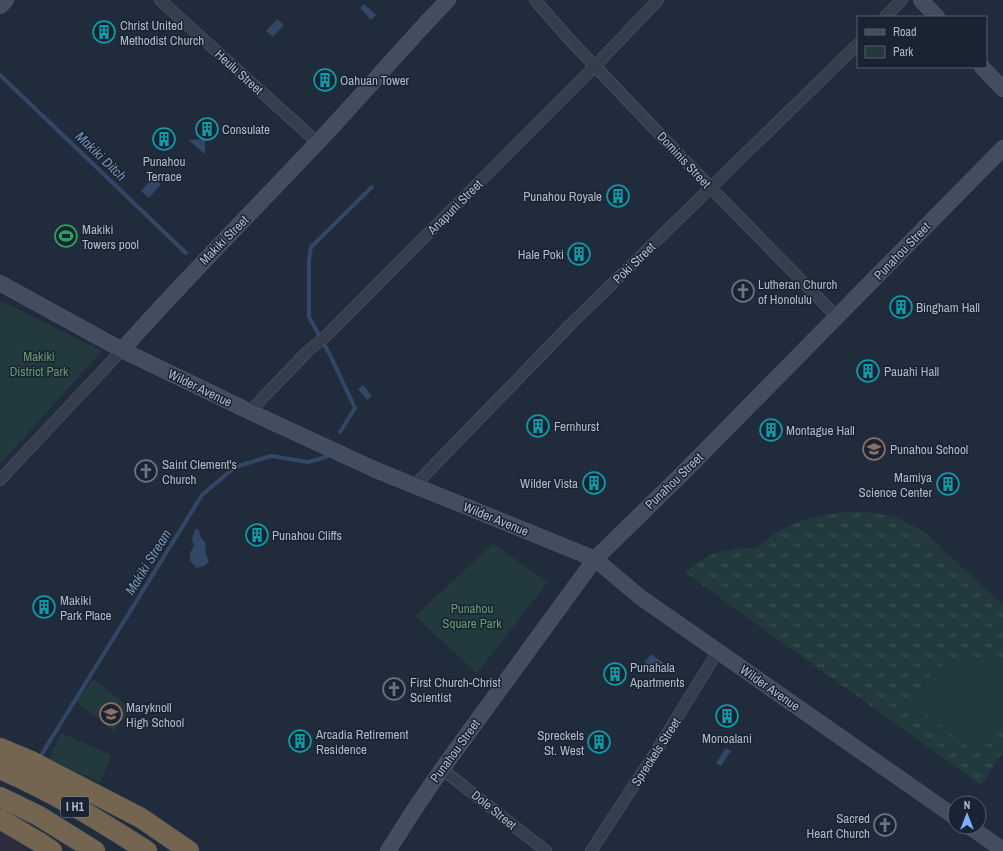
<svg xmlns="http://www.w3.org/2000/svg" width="1003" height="851" viewBox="0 0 1003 851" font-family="'Archivo Narrow',sans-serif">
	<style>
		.medical { fill: #2f2d3d }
		.grass { fill: url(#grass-tufts) }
		.park { fill: #223a3d }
		.water { fill: #324765 }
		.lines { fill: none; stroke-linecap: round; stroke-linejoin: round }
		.stream { stroke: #324765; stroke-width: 4 }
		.street-casing { stroke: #525c6a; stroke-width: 12 }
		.secondary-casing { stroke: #525c6a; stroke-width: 16 }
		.highway-casing { stroke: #3f4957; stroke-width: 21 }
		.street { stroke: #343e4c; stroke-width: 11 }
		.secondary { stroke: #424d5f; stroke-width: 15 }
		.highway { stroke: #736550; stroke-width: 20 }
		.labels { text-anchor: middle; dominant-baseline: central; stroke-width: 3; stroke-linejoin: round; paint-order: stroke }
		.shield { fill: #192331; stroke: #828c9b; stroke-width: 1 }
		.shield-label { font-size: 12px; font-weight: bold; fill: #afb9c8 }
		.poi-label { font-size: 13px; fill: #afb9c8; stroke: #192331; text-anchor: start }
		.street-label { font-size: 13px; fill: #afb9c8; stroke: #192331 }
		.park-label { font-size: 13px; fill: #649b71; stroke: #192331 }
		.water-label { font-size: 14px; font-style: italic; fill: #748fb2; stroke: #192331 }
	</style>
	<defs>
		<pattern id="grass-tufts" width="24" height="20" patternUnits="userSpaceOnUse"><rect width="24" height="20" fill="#223a3d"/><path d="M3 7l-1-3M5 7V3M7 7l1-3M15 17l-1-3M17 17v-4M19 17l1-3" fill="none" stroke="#405458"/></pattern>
	</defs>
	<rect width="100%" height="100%" fill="#202c3c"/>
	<path class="medical" d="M0,831L28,851H0Z"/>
	<path class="grass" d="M846,512H863L880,514L897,518L923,531L1003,605V752L981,785L741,613L685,572C693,567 701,560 709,556C724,549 741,548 756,548C786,522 808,517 846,512Z"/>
	<path class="park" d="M0,300L102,351L0,464Z
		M493,544L548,582L477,673L415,616Z
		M969,658L988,660L1003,670V716L977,753L913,705C929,675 933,661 969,658Z
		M94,679L131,709L113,731L76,701Z
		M61,733L112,755L100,782L49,759Z"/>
	<path class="water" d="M364,4L376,15L371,20L360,8Z
		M277,19L284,25L273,37L266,31Z
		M205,139V154L188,140Z
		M153,177L161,184L149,198L141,191Z
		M71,230L76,231L77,238C69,242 62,244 54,239L55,234L62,231Z
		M363,385L372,396L367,400L358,389Z
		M195,529L199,530L200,536L206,544L205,551L209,562L204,566L197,568L190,561V553L194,546L192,539Z
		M650,655H652L663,662L664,668L659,674L645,664V662Z
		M726,748L731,751L721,766L716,763Z"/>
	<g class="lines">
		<path class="stream" d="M0,75L186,253
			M340,432L355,408L330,355L309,317V260L311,247L372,187
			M40,757L202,495L235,467L271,456L308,462L326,457"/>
		<g class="street-casing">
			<path id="street" d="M160,0L318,143
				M535,0L570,40L711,188L837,317
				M885,17L902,0
				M249,412L307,352L326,336L595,66L658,0
				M0,480L122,350
				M414,486L571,324L858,44
				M442,769L546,851
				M591,851L657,750L718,651"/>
		</g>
		<g class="secondary-casing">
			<path id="secondary" d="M921,0L937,17
				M0,6L6,0
				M982,67L1003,89
				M0,283L122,350L259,416L376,470L595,559L640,597L955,817
				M122,350C185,279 252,212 317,143C362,96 403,46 448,0
				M970,827L1003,850
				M388,851L414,810L442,769L595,559L682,474L1003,148"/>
		</g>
		<g class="highway-casing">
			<path id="highway" d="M0,748L31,761L141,818L189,851
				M0,769C52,791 100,821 147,851
				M0,797L39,816L95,851
				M0,819L39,842L52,851"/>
		</g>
		<use href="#street" class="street"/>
		<use href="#secondary" class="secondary"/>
		<use href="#highway" class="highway"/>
	</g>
	<defs>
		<g id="building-ring" transform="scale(1.15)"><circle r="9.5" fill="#192331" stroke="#0f9aa8" stroke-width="1.5"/><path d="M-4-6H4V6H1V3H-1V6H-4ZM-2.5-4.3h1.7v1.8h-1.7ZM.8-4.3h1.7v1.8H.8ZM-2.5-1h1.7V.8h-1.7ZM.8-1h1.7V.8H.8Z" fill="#0f9aa8"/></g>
		<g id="stadium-ring" transform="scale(1.15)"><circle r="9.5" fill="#192331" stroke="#2e9e5b" stroke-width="1.5"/><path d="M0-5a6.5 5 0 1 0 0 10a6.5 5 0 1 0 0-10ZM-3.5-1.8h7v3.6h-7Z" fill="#2e9e5b"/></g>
		<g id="church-ring" transform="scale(1.15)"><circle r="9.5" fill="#192331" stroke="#6b7280" stroke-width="1.5"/><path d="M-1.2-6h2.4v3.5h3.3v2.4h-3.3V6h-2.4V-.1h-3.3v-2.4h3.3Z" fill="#6b7280"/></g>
		<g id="school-ring" transform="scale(1.15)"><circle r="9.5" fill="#192331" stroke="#8d6e63" stroke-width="1.5"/><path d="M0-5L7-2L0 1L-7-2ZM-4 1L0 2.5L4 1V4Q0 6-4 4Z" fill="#8d6e63"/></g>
	</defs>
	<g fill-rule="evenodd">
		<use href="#building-ring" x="104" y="32"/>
		<use href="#building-ring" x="325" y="80"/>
		<use href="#building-ring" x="207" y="129"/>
		<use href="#building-ring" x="164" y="139"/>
		<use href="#building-ring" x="618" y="196"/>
		<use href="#stadium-ring" x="66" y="236"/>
		<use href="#building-ring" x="579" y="254"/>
		<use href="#church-ring" x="743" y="291"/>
		<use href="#building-ring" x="901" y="307"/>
		<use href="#building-ring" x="868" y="371"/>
		<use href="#building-ring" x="538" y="426"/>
		<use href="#building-ring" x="771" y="430"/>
		<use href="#school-ring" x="874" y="449"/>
		<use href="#church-ring" x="146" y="471"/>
		<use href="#building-ring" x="594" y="483"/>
		<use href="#building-ring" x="948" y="484"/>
		<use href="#building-ring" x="257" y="535"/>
		<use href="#building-ring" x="44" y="607"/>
		<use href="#building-ring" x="615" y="674"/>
		<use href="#church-ring" x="394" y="689"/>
		<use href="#school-ring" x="111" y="714"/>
		<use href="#building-ring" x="727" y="716"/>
		<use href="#building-ring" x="300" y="741"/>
		<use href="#building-ring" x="599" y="742"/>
		<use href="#church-ring" x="885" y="825"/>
	</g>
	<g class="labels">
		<rect class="shield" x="61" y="797" width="28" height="20" rx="3"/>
		<g class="shield-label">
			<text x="75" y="807">I H1</text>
		</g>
		<g class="poi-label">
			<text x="120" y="25">Christ United<tspan x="120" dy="15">Methodist Church</tspan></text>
			<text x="340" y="80">Oahuan Tower</text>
			<text x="222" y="129">Consulate</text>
			<text x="164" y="161" text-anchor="middle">Punahou<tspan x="164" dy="15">Terrace</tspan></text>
			<text x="602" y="196" text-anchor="end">Punahou Royale</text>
			<text x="82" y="229">Makiki<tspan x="82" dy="15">Towers pool</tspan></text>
			<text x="564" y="254" text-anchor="end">Hale Poki</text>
			<text x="758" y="284">Lutheran Church<tspan x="758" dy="15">of Honolulu</tspan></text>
			<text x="916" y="307">Bingham Hall</text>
			<text x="884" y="371">Pauahi Hall</text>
			<text x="554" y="426">Fernhurst</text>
			<text x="786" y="430">Montague Hall</text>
			<text x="890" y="449">Punahou School</text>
			<text x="162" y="464">Saint Clement's<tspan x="162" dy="15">Church</tspan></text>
			<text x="932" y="477" text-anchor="end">Mamiya<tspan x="932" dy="15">Science Center</tspan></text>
			<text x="578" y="483" text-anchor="end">Wilder Vista</text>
			<text x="272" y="535">Punahou Cliffs</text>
			<text x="60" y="600">Makiki<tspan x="60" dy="15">Park Place</tspan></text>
			<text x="630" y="667">Punahala<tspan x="630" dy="15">Apartments</tspan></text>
			<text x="410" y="682">First Church-Christ<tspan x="410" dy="15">Scientist</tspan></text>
			<text x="126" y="707">Maryknoll<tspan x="126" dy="15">High School</tspan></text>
			<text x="316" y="734">Arcadia Retirement<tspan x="316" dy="15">Residence</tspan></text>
			<text x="584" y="735" text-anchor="end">Spreckels<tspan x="584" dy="15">St. West</tspan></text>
			<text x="727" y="738" text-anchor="middle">Monoalani</text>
			<text x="870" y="818" text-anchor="end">Sacred<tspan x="870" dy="15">Heart Church</tspan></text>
		</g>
		<g class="street-label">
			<text transform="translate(239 72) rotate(42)">Heulu Street</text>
			<text transform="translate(684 160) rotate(47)">Dominis Street</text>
			<text transform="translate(455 207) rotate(-45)">Anapuni Street</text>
			<text transform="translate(224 240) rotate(-45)">Makiki Street</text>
			<text transform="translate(902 251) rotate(-46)">Punahou Street</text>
			<text transform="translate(634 263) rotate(-44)">Poki Street</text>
			<text transform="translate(200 388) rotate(26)">Wilder Avenue</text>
			<text transform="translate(674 481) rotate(-44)">Punahou Street</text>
			<text transform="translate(496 519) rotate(22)">Wilder Avenue</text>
			<text transform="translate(770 688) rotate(35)">Wilder Avenue</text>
			<text transform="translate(455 751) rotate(-54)">Punahou Street</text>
			<text transform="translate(656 752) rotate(-57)">Spreckels Street</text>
			<text transform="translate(494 810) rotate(39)">Dole Street</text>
		</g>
		<g class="park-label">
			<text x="39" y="356">Makiki<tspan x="39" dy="15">District Park</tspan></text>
			<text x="472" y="608">Punahou<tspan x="472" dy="15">Square Park</tspan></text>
		</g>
		<g class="water-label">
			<text transform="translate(101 156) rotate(44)">Makiki Ditch</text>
			<text transform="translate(148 562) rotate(-58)">Makiki Stream</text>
		</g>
	</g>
	<rect x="857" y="16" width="130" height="52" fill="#192331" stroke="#555f6d"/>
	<rect x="865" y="29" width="20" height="6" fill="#424d5f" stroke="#555f6d"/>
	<text x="893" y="36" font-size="12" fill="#afb9c8">Road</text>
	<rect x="865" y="46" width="20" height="12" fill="#223a3d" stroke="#555f6d"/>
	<text x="893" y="56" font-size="12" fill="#afb9c8">Park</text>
	<g transform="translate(967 815)"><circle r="19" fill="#192331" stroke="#555f6d"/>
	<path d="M0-3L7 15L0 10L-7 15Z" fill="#7db0ff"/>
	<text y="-6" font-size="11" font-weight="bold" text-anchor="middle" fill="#afb9c8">N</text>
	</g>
</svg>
